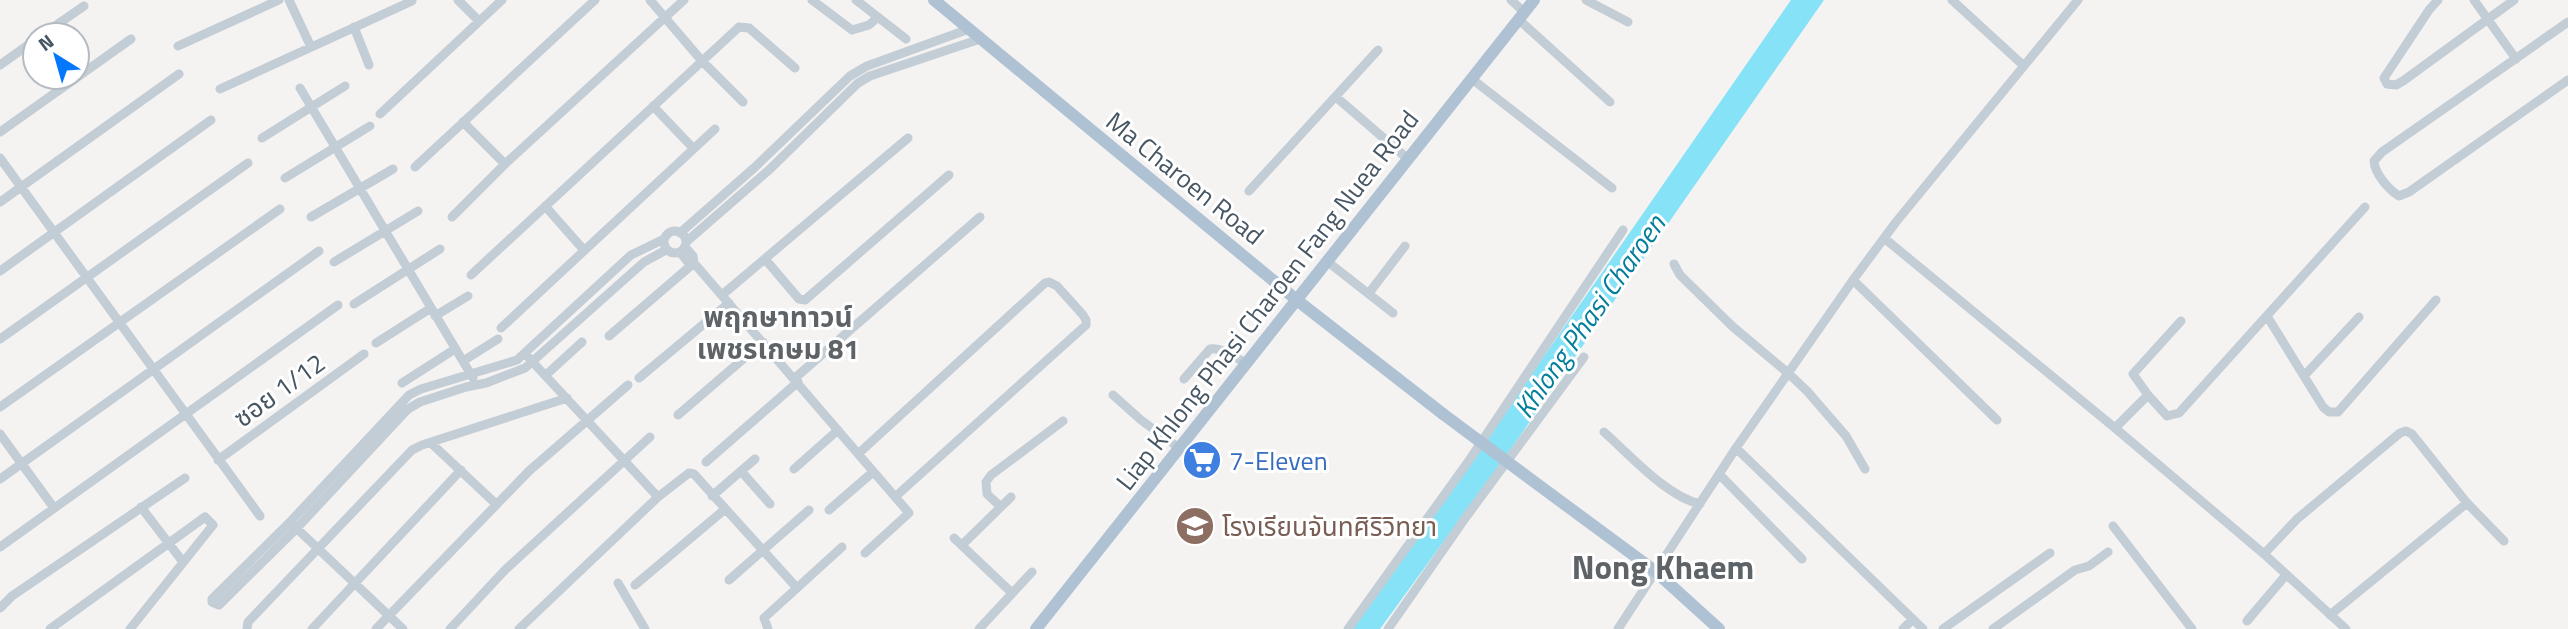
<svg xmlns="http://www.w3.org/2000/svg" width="2568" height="629" viewBox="0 0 2568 629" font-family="'Titillium Web','Noto Sans Thai',sans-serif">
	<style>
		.water { fill: #86e2f7 }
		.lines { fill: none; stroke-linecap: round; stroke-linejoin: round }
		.minor { stroke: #c2cdd5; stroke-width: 9 }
		.major { stroke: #afc2d4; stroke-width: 12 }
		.major-bridge { stroke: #afc2d4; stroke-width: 12 }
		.labels { text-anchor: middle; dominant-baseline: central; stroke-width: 6; stroke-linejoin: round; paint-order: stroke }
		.street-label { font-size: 26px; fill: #475663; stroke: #fff }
		.shop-label { font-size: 26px; fill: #366cbe; stroke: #fff; text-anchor: start }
		.education-label { font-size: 26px; fill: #785e54; stroke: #fff; text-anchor: start }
		.neighbourhood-label { font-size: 28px; font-weight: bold; fill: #5e6368; stroke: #fff }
		.water-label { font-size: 28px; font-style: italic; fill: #037f9b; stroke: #fff }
		.district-label { font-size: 33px; font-weight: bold; fill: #5e6368; stroke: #fff }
	</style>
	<rect width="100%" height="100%" fill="#f5f2f2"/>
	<path class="water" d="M1791,0H1824L1508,453L1380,629H1350L1488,437Z"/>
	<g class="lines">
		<path class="minor" d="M289,0L311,47
			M458,0L479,21
			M650,0L702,61L743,102
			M812,0L852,30L869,25L878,17
			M856,0L906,39
			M1511,0L1524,12
			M1586,0L1628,22
			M1952,0L2024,66
			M2438,0L2429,10L2384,78L2387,84L2396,85L2403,81L2514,0
			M2474,0L2516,59
			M1518,19L1610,102
			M2568,22L2382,152L2374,161C2375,174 2388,189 2399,196L2409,192L2568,80
			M354,27L369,65
			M42,35L84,6
			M178,46L279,0
			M0,65L35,40
			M1472,79L1612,188
			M300,88L473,378
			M220,89L412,1
			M1336,97L1408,159
			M653,106L693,148
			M380,114L502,0
			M463,122L505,164
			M0,132L131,39
			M262,138L345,86
			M0,158L260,516
			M415,167L595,0
			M285,178L370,126
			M1249,191L1378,50
			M0,202L179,74
			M545,206L583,249
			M311,217L393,169
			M452,217L505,164L684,0
			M664 242a11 11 0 1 1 22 0a11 11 0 1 1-22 0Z
			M680,233L754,168L850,76L867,66L969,29
			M1884,238L2115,428L2264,554L2346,629
			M664,239L631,255L517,360L421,389L409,395L290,522L212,599V602L219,605L297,528L408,409L420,402L466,387L486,383L525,368L644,262L666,250
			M686,242L770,169L858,83L870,76L980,39
			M680,252L687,261L694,263L693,256L685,247
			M765,259L799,299L805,300L949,175
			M334,262L418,211
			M1328,262L1393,313
			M1674,264L1680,275L1732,326L1788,373L1807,391L1846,436L1865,469
			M0,271L211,120
			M471,275L739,27L749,28L795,68
			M1853,280L1997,420
			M1369,293L1405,246
			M722,295L908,138
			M354,304L440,249
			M435,316L468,296
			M2267,316L2323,407L2329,412H2338L2436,300
			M501,328L715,129
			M609,336L694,263L909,513L865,553
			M0,339L248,163
			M376,343L431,308
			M528,357L658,497L689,473L694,474L797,588L842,547
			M463,361L498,339
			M546,375L582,342
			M2304,376L2359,317
			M639,378L729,303
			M795,378L980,217
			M1184,379L1210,349C1223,347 1236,358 1247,364
			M402,383L455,349
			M1113,395L1141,420L1179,448
			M2148,395L2133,374L2181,321
			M0,407L280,209
			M678,415L763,342
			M2115,428L2148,395L2167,416L2179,413L2365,207
			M1604,432C1630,455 1666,496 1700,504
			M0,434L54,508
			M431,443L496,504
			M1736,448L1923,629
			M858,454L1045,283L1049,282L1057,286L1083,315L1086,320V325L895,497
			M218,460L364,354
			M706,462L798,382
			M794,469L838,430
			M741,471L770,504
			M1719,474L1802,559
			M0,479L319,251
			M712,496L755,459
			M141,507L183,562
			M1001,507L987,494L986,482L991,475L1063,421
			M829,510L873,472
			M292,524L403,629
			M2113,526L2192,629
			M954,538L1012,593
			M962,545L1011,497
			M0,547L338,305
			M2264,554L2297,519L2400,433L2406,431L2412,434L2467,503L2504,541
			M729,580L809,510
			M618,583L645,629
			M635,585L724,510
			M0,608L12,596L185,478
			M2330,615L2467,503
			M2247,621L2286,575
			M50,629L205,517L213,525L130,629
			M247,629L248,622L412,450L422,445L567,398
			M312,629L461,470
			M376,629L529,471L628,385
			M450,629L505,570L650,437
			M519,629L658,497
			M768,629L764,618L797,588
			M979,629L1032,572
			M1348,629L1470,459L1623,230
			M1388,629L1466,517L1584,357
			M1618,629L1736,448L1853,280L1896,222L2078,0
			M1903,629L1913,619
			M1943,629L2050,553
			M1993,629L2075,570L2089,566L2108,552"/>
		<path class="major" d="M934,0L1298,301L1443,414
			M1552,495L1655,571L1719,629
			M1036,629L1534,0"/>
		<path class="major-bridge" d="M1443,414L1552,495"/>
	</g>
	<defs>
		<g id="supermarket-disc" transform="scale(2.0125)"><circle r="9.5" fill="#3f7fe0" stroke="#fff"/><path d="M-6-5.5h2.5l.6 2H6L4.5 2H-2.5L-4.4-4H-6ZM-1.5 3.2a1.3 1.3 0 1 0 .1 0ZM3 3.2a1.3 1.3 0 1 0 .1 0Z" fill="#fff"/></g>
		<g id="school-disc" transform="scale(2.0125)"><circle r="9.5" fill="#8d6e63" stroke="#fff"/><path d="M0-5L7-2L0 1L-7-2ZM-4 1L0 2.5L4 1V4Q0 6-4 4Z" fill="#fff"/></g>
	</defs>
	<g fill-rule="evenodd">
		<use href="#supermarket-disc" x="1202" y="460"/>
		<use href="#school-disc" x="1195" y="526"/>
	</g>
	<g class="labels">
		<g class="street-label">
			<text transform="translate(1185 178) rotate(39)">Ma Charoen Road</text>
			<text transform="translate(1267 300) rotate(-52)">Liap Khlong Phasi Charoen Fang Nuea Road</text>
			<text transform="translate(279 390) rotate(-36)">ซอย 1/12</text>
		</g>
		<g class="shop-label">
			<text x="1229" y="460">7-Eleven</text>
		</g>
		<g class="education-label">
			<text x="1222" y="526">โรงเรียนจันทศิริวิทยา</text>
		</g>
		<g class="neighbourhood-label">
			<text x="778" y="316">พฤกษาทาวน์<tspan x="778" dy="32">เพชรเกษม 81</tspan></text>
		</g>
		<g class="water-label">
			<text transform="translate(1589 316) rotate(-55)">Khlong Phasi Charoen</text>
		</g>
		<g class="district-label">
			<text x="1663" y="567">Nong Khaem</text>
		</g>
	</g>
	<g transform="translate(56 56) rotate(323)"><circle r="33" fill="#ffffff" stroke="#b5bbc1" stroke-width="2"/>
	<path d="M0-5L12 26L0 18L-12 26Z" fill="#0477fc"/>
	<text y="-10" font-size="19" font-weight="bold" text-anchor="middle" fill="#475663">N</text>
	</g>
</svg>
